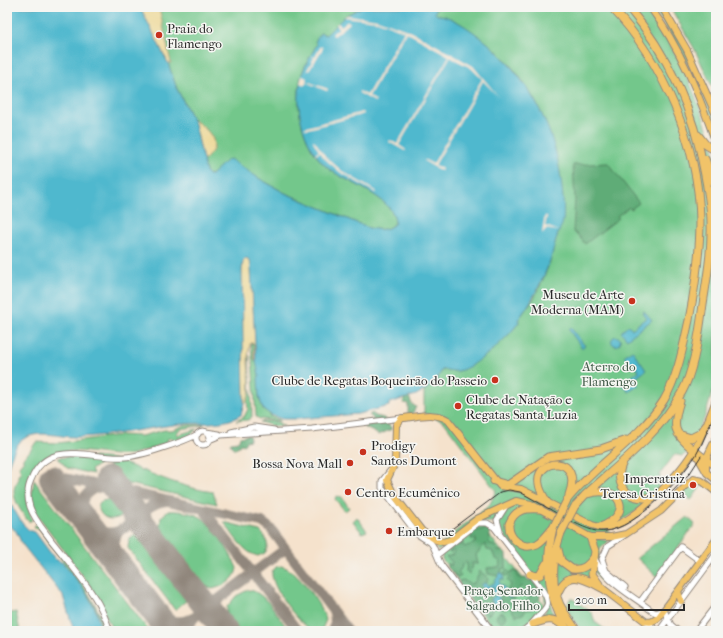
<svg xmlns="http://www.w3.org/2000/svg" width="723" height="638" viewBox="0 0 723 638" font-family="'IM FELL French Canon',serif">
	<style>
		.green { fill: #73c78b; stroke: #4f795b }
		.forest { fill: #5eac77; stroke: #446c51 }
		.sand { fill: #eeda9e; stroke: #8c8264 }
		.water { fill: #50b8ce; stroke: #3e727c }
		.pier { fill: #f5e2cc }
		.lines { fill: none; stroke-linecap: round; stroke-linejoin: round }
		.taxiway { stroke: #90867c; stroke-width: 10 }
		.runway { stroke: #90867c; stroke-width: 26 }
		.minor-casing { stroke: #90867c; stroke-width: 7 }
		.major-casing { stroke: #90867c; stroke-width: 8 }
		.highway-casing { stroke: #90867c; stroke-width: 9 }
		.minor { stroke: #fff; stroke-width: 5 }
		.major { stroke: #f1c369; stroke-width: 6 }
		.highway { stroke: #f1c369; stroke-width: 7 }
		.tram { stroke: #2b2b2b; stroke-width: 1 }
		.highway-bridge-casing { stroke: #90867c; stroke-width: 9; stroke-linecap: butt }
		.highway-bridge { stroke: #f1c369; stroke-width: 7 }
		.poi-dot { fill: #c8321e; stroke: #f6f6f2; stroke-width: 1.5 }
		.labels { text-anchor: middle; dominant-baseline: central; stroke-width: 3; stroke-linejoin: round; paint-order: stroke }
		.poi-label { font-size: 13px; fill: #2b2b2b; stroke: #f6f6f2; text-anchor: start }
		.park-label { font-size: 13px; fill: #415a48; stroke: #f6f6f2 }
	</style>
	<rect width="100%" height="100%" fill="#f6f6f2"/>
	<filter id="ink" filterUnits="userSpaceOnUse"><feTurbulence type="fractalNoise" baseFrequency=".025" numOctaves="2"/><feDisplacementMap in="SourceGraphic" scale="8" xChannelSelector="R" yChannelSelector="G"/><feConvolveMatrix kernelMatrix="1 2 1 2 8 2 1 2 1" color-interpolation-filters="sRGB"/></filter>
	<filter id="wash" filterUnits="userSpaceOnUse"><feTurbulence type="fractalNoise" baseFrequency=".012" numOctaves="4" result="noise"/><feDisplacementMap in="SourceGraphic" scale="16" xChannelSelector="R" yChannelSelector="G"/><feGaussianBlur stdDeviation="0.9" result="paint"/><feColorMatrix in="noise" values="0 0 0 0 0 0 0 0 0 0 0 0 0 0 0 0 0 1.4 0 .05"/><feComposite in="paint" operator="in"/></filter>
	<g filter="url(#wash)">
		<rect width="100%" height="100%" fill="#f5e2cc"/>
		<path class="green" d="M140,7H362L345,16L326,35L321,33L315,42L317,44C311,56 301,70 300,83C295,113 305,150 329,169C346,182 396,198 395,223C387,231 380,230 369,228L285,193L260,179L214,173L208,175L205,169L195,124L177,89L168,63Z
			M433,7H645C678,49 703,107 716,159V381L704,419L686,454L681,456L675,454L660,474L658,490L635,512L605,531H609V534H602L598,539L609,541L600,549L598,559L600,560V571L605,578L601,582L594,570L588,579L569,582L547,593L554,617H542L546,610L544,591L495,522H478L438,551L435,546L443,544L447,538L489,506L496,491L444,422L424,413V391L436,381L442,370C447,369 452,372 457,371C475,368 509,337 519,322L518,320L534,298L542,282L551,259L559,226L561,225C568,150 533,68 467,29C458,24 447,14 437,15L435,13V8Z
			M653,7H659C679,35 716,99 716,134L682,53Z
			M670,7H716V95L694,48Z
			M251,343L254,344V358L259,369V397L263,409L271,415L269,416L280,420V421L260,419L256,417Z
			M249,355C250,364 249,373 250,382C251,394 252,404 252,417L248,420L236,421L244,417L248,409L247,401L250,387Z
			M264,421L277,422L284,426H273L260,422Z
			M185,425H204L180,429L177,433V435L197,429L189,436L172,441L171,438L167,439L168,442C155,447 141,453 127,455C95,457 46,435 30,477C25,490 27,506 32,519L31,521H28C21,511 7,493 18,481V475L21,473L19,466L24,460L22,459L30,451L36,442L58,443L121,435L141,436L164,430H172Z
			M75,456C89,457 104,457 118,460C122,460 125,464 129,465C157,476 184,488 213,492L217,504L121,482L105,460L91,470L93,474L67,468L58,458Z
			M34,480L149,631H113L94,591L36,513L31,499Z
			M693,482L702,485L691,500L682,492Z
			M336,496L342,497L349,508L345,511L335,499Z
			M112,499L125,514C114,522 101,521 98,506L102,501Z
			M168,511C177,510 195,513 202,518C213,526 232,555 237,568C236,580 223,587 212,589L201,583L162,531L160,526L161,517Z
			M357,517L367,531L362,533L353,521Z
			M687,517L695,524L657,577L637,558Z
			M224,522L260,531C266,537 270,545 265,553L258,556C243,553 232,533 224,522Z
			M35,525H38C65,560 91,589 107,631H103L97,611L90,598L39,528H34Z
			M478,526L484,527L490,532L489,535L544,605L540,613L516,631H495L442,559V554Z
			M137,533L187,600L175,610L128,548L129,540Z
			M281,566C296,568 322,606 326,620L322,629L314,631C300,626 270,587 272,572L276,567Z
			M248,590C264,590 280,619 289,631H238L227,616V607L236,596Z
			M570,599H573L592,613L595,622L607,631H582C576,622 563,611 570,599Z
			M16,612L20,631H10L7,614Z"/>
		<path class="forest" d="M608,163L639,203L631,209L629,207L617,216L619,218L585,244L578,235L573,232L575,200L573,165Z
			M409,397L412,404L416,407L412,414H408V404L403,403L404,399Z
			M372,413L376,416L384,418L392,429L379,435L362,426L374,419L369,415Z
			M249,435L250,440L246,441L244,445L241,444L235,449L230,445L231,442L238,441L240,437Z
			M486,529L490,533L489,543L495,546L498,551H503L506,554V568L501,569L502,573L498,576L488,574L487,568L499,567L501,562L495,558L492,551L487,550L485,544L476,555L478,564L472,563L473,566L469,574L466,571L467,563L465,562L458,573L461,576L458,578L446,566L449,563L451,566L452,562L446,557L452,555L454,552L453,550L450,553L449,551L456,543L460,546L462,541L464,547L475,543L476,539H471L472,531Z
			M514,570L517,572L519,578H527L530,581L531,578L539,587L536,589V591L540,594V599L534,602L532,609L526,610L523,614L516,616L510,608H521L530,597L525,595L522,586L515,592L509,591L508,588L511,585L507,580L510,577L505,575L504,572L507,570L510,573Z
			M480,571L488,578L485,589L490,593C490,600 492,605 492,611L488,615L478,608L477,604H473L466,594L465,590H462L459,584V581L463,580L470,584L474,583Z
			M501,592L506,593L511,597L514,596L515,598L505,610L501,608Z
			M496.5 617a4.5 4.5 0 1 1 9 0a4.5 4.5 0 1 1-9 0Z"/>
		<path class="sand" d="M140,7H159L171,63H168Z
			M192,119C204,126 223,141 209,155C207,157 207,159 203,161L195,124Z
			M246,258L250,260L251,265L256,361L254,358V344L252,342L250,344C249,350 248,355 248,361C248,371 254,396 244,404L241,285L242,263Z"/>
		<path class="water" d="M7,7H140L168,63L177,89L195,124L205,169L208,175H211L227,160L230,159L260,179L285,193L369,228C380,230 387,231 395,223C396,198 346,182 329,169C305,149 295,114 300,83C301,70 311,56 317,44L315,42L320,33L326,35L345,16L362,7H433L436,9L435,13L437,15C451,14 480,36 491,46C532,84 557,132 562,188C563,196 565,217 562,225C557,234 554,247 551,258C543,281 532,301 518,320L519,322C509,337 475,368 458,371C452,372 447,369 442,370L436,381L425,390L416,395L389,403V406L358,414L297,419H282L271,415L263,409L259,397L258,379L259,376L256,361L251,270L250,260L246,258L243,261L242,270L244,404L241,415C224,426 200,422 181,424C147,428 113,436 78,437C59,438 39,428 22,440C14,446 10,461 7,470Z
			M644,311L652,320L627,339L621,332L629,325L632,329L646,318L642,312Z
			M571,328L585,346L582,348L569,330Z
			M611.5 341a4.5 4.5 0 1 1 9 0a4.5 4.5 0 1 1-9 0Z
			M632,350L646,370L635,379L639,385L629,392L622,384L639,371L633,363L631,365L624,356Z
			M7,498L22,523L29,530L35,532L55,559L63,563L85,591L96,611L101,631H74L63,596L22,544L16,531L7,524Z
			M501,572L504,576L503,581L501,578L499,584L503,586L511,597L509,598L507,594L502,592L500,586L496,587L500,591L498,595L501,608L500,609L492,602L491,599L495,596L492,590H495L493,589L494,586L485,590L481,585L485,583L488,586L494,583Z"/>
		<path class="pier" d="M347,15L377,19L412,32L473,66L498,96L483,81L435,165L442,169L441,171L424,161L425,160L433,164L482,79L471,68L450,57L399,145L406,150L405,151L389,142L390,140L397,144L449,56L406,32L369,96L376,101L375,102L359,93V91L367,95L404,31L378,21L344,17Z
			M348,21L350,23L334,36L332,34L339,28L336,24L338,23L341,26Z
			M321,46L323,48L309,71L307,70L314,58L311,56L315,57Z
			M302,76L307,78L306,81L328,89L327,91L306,82L305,85L300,83Z
			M363,112L364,114L308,129L303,128Z
			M314,140L326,157L342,171L377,192L376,193L352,179L349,182L351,178L340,172L324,158L320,152L316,155L315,154L319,151L313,141Z
			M545,216H547L545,226L559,231L546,229L542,234Z"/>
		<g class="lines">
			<path class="taxiway" d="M56,482V478L59,477L102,486
				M203,509L298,631
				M146,511L145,522L149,532
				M85,520C76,502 86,487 106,487L262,522L270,528L348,631
				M91,528C130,546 134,505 166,501
				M117,562C112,550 113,539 121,529
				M198,595L209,602L217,600
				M151,607C164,620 178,626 195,617
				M217,620L214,609L218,601
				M186,631L189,624L196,616L285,549
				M332,631L335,622L334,612"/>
			<path class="runway" d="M52,478L169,631
				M108,479L225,631"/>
		</g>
	</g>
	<g filter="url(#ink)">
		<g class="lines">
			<g class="minor-casing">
				<path id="minor" d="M196 438a7 7 0 1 1 14 0a7 7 0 1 1-14 0Z
					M206,432L219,434
					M231,432L254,427L274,430
					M209,440L221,435L312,429L402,418
					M390,471L382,481V488L417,534L431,543
					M500,531L497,520L506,506
					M423,532L433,546L441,565L492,631
					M437,555L478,523H487L494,527L541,588C554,607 545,607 535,620C531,625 528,627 523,631
					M594,557C605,583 631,594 652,611L656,613L664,610L671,625L678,631
					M625,587L606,571L602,559L608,546L625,535
					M640,602L681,547L700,561
					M645,621L657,631
					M110,631C106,620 102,608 95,598C82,577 66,559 51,540C43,529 34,519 30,507C27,499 27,488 31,480C48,437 92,460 125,457C141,456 184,442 198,434
					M659,631L716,554
					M696,631L716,605
					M711,631L716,625"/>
			</g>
			<g class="major-casing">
				<path id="major" d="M650,7C681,49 699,95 716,143
					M662,7L687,50L716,115
					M716,400C710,416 703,434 695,448C682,471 641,516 616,525C608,528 600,528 592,525L521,489L500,486L448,420C435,411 417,417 402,418L396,425L395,463L387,480L394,495L422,531L436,540L443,542L450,540L477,519L516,501L531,504L590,537H611L626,534L661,511L693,479L702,481L716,492
					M694,450L707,473L716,480
					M696,451L716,467
					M706,470V459L716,438
					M602,588L645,621C651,623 653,621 658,618L716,540
					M678,591L681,601"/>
			</g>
			<g class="highway-casing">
				<path id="highway" d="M698,135L706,145L716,151
					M705,159L716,189
					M680,401C672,426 673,434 694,450
					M678,434L691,438L701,433L705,427
					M623,462C611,487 632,504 656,496
					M494,481L508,485L548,457L601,449L626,440
					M587,494C622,483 634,515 600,527
					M567,500C596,464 639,440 664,400C678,376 683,347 689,320C695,288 700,253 700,221C699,146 663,61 611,7
					M548,504C545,498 540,492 539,484C534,457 584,454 569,495
					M575,506L585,495C620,463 659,434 682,392C694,371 700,329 703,304C707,278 712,250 711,223C711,207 708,191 705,175C694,112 670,56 628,7
					M540,509C525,508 515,509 509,524C508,538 522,551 537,544C543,541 548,534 552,529
					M553,528C544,565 548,599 568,631
					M561,533C553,555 550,583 560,605C565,614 571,622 577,631
					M590,537L595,551L592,574L599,584
					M558,549L561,561L572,569C583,570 588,566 594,557
					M530,574L535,576L540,575L546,564
					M557,595C567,568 583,578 602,588
					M533,624C544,620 553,616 563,626"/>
			</g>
			<use href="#minor" class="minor"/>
			<use href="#major" class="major"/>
			<use href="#highway" class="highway"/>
			<path class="tram" d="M672,492L690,473L701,456
				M445,534L501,492L509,490L520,492C539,502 576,527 596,531C630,537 679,481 696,455C704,442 709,425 716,411"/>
			<g class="highway-bridge-casing">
				<path id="highway-bridge" d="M553,528L567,500
					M561,533L575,506"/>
			</g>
			<use href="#highway-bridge" class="highway-bridge"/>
		</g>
	</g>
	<g class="poi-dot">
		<circle cx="159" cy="35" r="4"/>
		<circle cx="632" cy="301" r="4"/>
		<circle cx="495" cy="380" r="4"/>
		<circle cx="458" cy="406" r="4"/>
		<circle cx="363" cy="452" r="4"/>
		<circle cx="350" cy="463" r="4"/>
		<circle cx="693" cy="485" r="4"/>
		<circle cx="348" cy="492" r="4"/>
		<circle cx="389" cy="531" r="4"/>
	</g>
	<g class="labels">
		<g class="poi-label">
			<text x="167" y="28">Praia do<tspan x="167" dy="15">Flamengo</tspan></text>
			<text x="624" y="294" text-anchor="end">Museu de Arte<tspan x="624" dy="15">Moderna (MAM)</tspan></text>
			<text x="487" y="380" text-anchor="end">Clube de Regatas Boqueirão do Passeio</text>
			<text x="466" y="399">Clube de Natação e<tspan x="466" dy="15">Regatas Santa Luzia</tspan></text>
			<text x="371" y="445">Prodigy<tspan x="371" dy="15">Santos Dumont</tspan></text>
			<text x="342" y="463" text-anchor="end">Bossa Nova Mall</text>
			<text x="685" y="478" text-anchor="end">Imperatriz<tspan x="685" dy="15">Teresa Cristina</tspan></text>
			<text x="356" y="492">Centro Ecumênico</text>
			<text x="397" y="531">Embarque</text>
		</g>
		<g class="park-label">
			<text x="609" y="366">Aterro do<tspan x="609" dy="15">Flamengo</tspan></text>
			<text x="503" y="590">Praça Senador<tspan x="503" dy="15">Salgado Filho</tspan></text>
		</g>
	</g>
	<rect width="723" height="638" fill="none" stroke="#f6f6f2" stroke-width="24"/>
	<path d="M569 604v6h115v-6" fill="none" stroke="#2b2b2b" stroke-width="2"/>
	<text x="575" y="604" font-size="12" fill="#2b2b2b" stroke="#f6f6f2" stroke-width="3" paint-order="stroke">200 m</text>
</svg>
